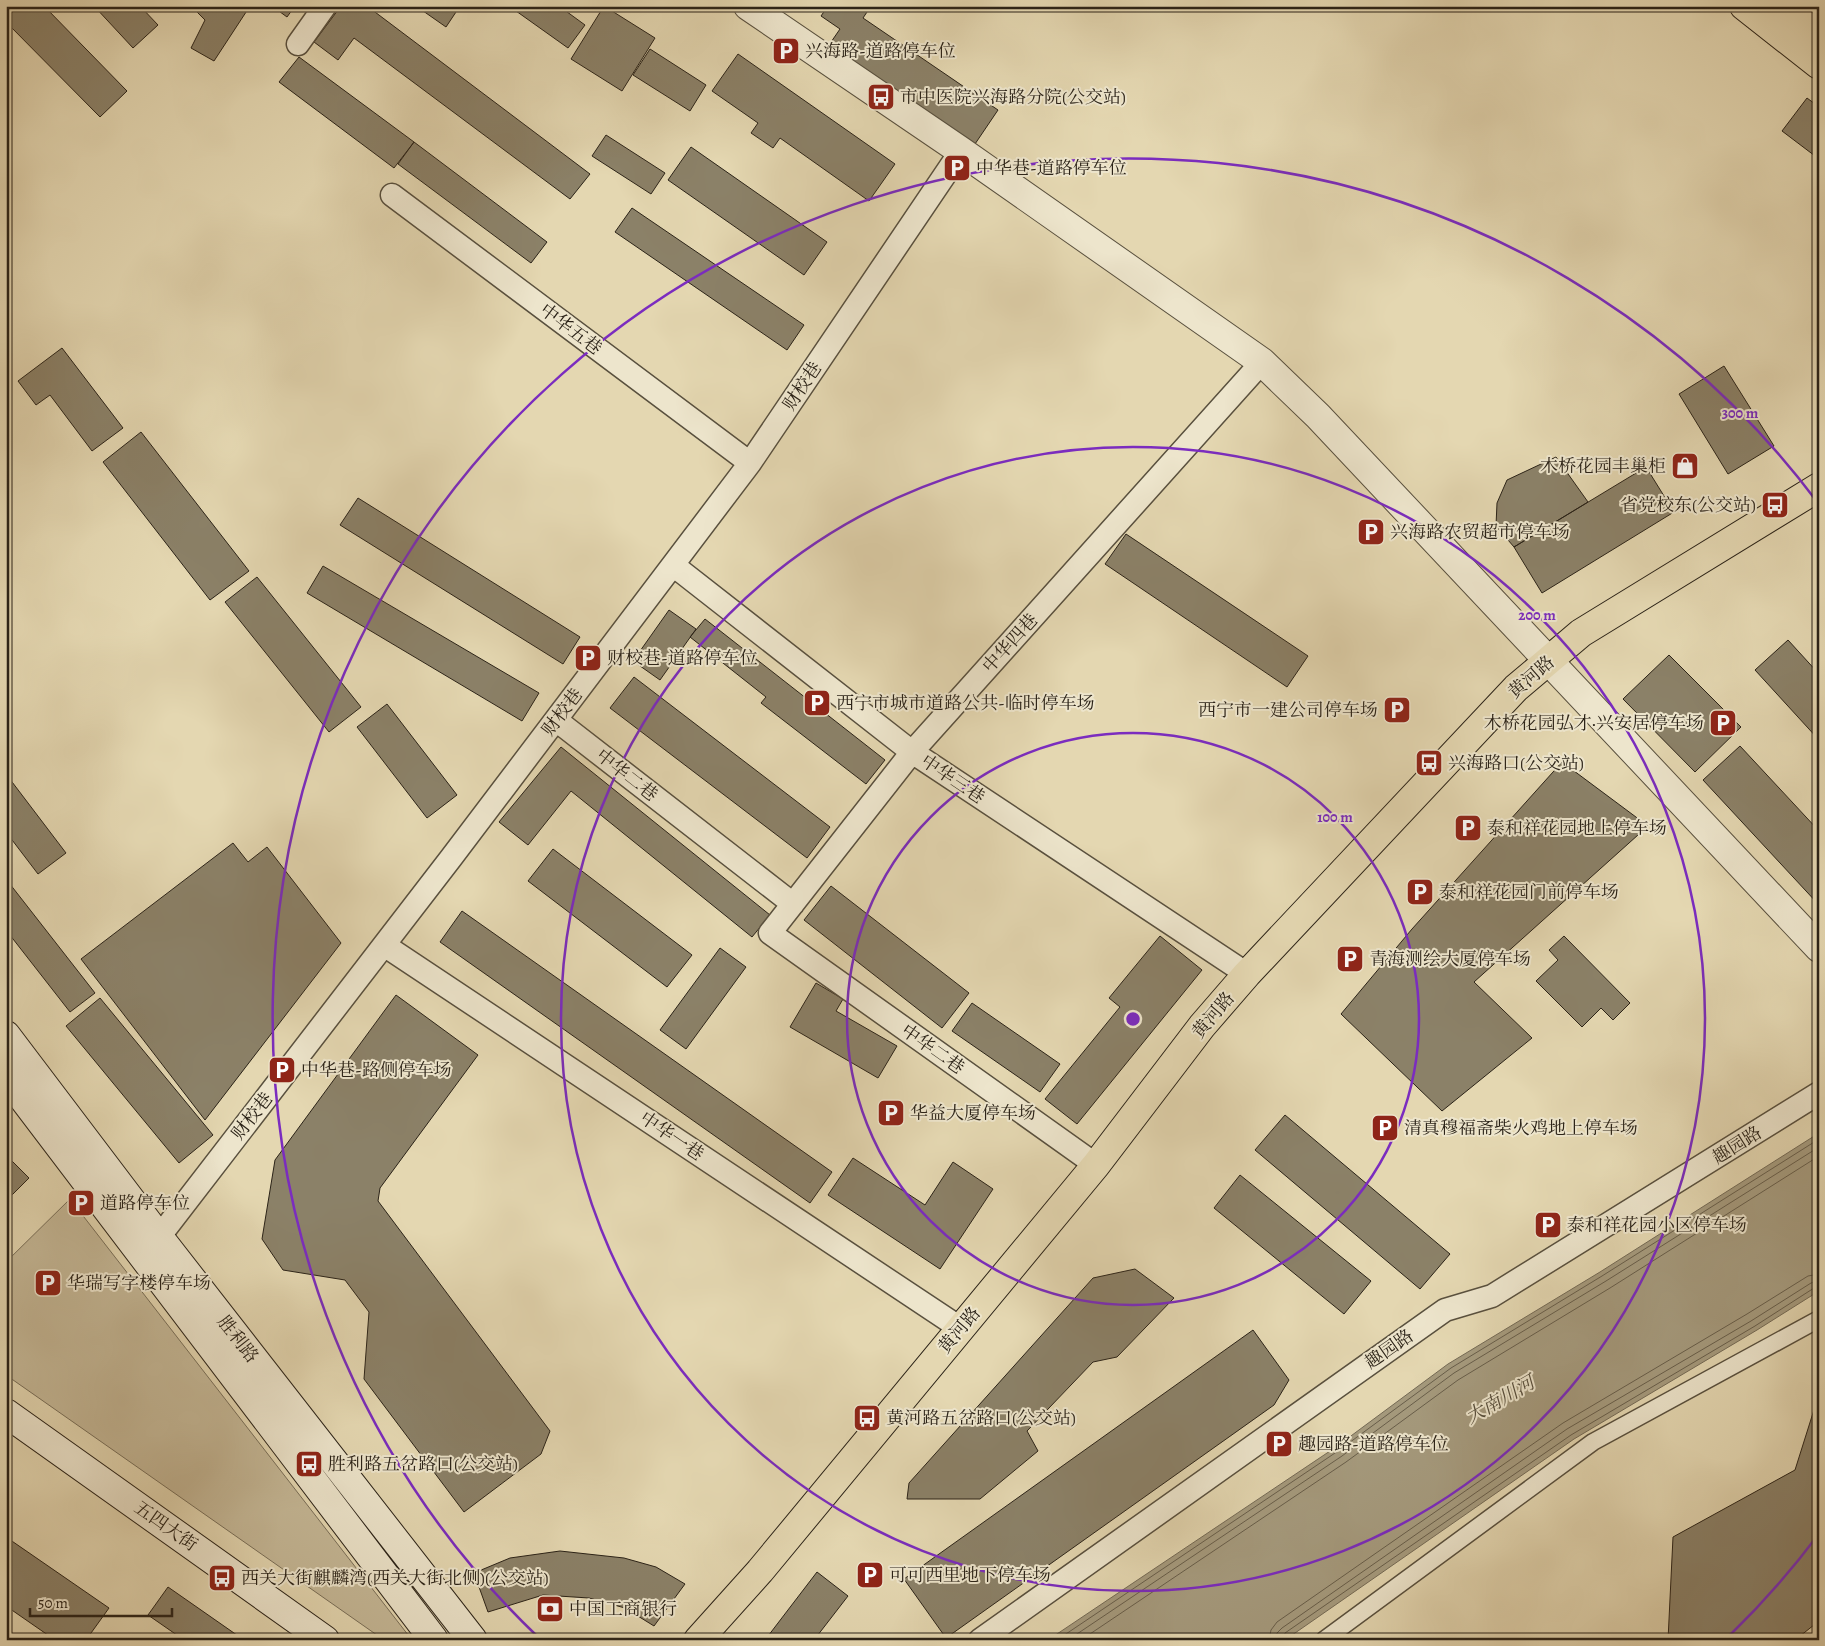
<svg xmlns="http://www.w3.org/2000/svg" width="1825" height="1646" viewBox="0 0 1825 1646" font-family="Alegreya,'Noto Serif SC',serif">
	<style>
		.green { fill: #c5b897; stroke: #786e58 }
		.water { fill: #a59a7d; stroke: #746a55 }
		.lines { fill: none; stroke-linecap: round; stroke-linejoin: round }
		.shore { stroke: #685e4a; stroke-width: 1 }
		.building { fill: #8b8168; stroke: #2b2318 }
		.pedestrian-casing { stroke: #59503e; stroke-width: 19 }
		.minor-casing { stroke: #59503e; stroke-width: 25 }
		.tertiary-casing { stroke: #59503e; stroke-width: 30 }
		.secondary-casing { stroke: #2b2318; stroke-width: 30 }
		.primary-casing { stroke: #2b2318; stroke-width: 30 }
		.pedestrian { stroke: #ede5cc; stroke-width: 16 }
		.minor { stroke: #ede5cc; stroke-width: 22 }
		.tertiary { stroke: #ede5cc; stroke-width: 28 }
		.secondary { stroke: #ede5cc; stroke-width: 28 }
		.primary { stroke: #e4d7b1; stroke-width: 28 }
		.ring { fill: none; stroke: #7b2cbf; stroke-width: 2.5 }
		.labels { text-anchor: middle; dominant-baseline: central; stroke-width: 4; stroke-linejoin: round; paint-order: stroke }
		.poi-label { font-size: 18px; fill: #2b2318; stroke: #ede5cc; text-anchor: start }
		.street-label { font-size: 18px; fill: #2b2318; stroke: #ede5cc }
		.water-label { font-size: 19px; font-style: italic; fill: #564d3b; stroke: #ede5cc }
		.centre { fill: #7b2cbf; stroke: #ede5cc; stroke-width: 2.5 }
		.ring-label { font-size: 15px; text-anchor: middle; font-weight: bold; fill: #7b2cbf; stroke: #ede5cc; stroke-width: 4; stroke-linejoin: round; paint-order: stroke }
	</style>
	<rect width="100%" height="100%" fill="#e4d7b1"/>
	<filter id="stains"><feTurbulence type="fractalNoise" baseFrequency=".004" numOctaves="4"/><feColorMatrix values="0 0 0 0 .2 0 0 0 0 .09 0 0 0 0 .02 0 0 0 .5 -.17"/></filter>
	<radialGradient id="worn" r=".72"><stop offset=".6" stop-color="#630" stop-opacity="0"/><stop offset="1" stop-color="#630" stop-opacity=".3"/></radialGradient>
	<path class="green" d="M70,1199L412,1640H384L6,1375V1262Z"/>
	<path class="water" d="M1819,1133V1291L1757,1330L1574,1439L1285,1640H1048L1336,1447L1448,1364L1600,1272Z"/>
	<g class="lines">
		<path class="shore" d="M1057,1640L1338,1451L1451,1368L1602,1276L1819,1139
			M1068,1640L1342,1456L1454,1373L1606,1281L1819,1147
			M1081,1640L1346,1462L1458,1380L1610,1288L1819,1156
			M1269,1640L1271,1630L1277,1622L1563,1423L1747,1314L1808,1276L1819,1274
			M1276,1640L1277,1633L1282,1628L1567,1429L1751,1321L1811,1283L1819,1281
			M1283,1640L1285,1633L1571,1435L1755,1326L1814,1288H1819"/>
	</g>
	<path class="building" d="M6,6H44L127,91L100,117L6,22Z
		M94,6H140L158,25L133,48Z
		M191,6H250L214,61L191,48L205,20Z
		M272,6H295L287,17Z
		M341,6H367L590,174L570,199L354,38L338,60L314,42Z
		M416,6H460L446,27Z
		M509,6H559L585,25L568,48Z
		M604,6L655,38L622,91L571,59Z
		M828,6H871L863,18L998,110L975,144L829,45L840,29L821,16Z
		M650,49L706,85L690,111L633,75Z
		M738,54L895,164L869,201L780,138L773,148L751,133L758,123L712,91Z
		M299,57L414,142L394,168L279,82Z
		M1807,98L1819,107V159L1782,131Z
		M606,135L665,173L651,194L592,156Z
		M414,142L547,242L531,263L398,164Z
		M691,147L827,242L804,275L668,180Z
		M632,208L804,325L787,350L615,232Z
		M62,348L123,428L92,451L50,395L36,405L18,381Z
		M1724,366L1774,446L1728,474L1679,394Z
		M141,432L249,571L210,600L103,462Z
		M1556,457L1588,502L1514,547L1496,526L1497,503L1507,480Z
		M1646,467L1674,512L1542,593L1514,547Z
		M358,498L580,637L563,664L340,525Z
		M1126,534L1308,656L1287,687L1105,564Z
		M323,566L539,693L522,721L307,593Z
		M257,577L361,707L329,732L225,602Z
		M669,610L696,629L660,680L633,661Z
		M705,619L885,760L866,784L761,703L766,697L690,637Z
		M1788,640L1819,674V740L1755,670Z
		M1669,655L1741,727L1695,772L1623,699Z
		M634,677L830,827L807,858L610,708Z
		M387,704L457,795L427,818L357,727Z
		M1740,746L1819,831V905L1703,780Z
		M561,747L770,915L752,937L571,791L528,845L499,822Z
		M1562,762L1648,826L1474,982L1532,1038L1442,1111L1341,1014L1412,929Z
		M6,774L66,853L38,874L6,832Z
		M233,843L248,862L267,847L341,943L205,1120L81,959Z
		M553,849L692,955L667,987L528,881Z
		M6,879L95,993L70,1012L6,930Z
		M831,886L969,993L942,1028L804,920Z
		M462,911L832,1172L810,1203L440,942Z
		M1160,936L1202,970L1077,1124L1045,1099L1120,1007L1109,998Z
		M1564,936L1630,1003L1613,1020L1601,1008L1582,1027L1536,981L1558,960L1549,950Z
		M720,948L746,967L686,1049L660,1030Z
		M816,983L843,999L836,1011L897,1046L878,1078L790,1027Z
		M396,995L478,1055L380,1188L378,1201L550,1431L541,1454L464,1512L364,1379L369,1312L345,1280L283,1270L262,1239L275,1160Z
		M100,998L213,1135L179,1163L66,1026Z
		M972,1003L1060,1064L1040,1092L952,1031Z
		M1285,1115L1450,1254L1420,1289L1255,1150Z
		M6,1155L29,1178L6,1201Z
		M853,1158L925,1205L953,1162L993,1189L940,1269L828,1195Z
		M1240,1175L1371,1281L1344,1314L1214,1208Z
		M1135,1269L1174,1298L1117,1357L1093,1362L1027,1431L1038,1451L980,1499H907L909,1483L1093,1278Z
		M1253,1330L1289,1380L1274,1405L946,1638L904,1579Z
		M1818,1397L1819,1621L1795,1640H1668L1673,1537L1795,1470Z
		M6,1537L109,1608L86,1640H55L6,1606Z
		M560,1551L624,1558L656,1567L685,1584L654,1626L625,1608L589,1598L543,1595L488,1612L474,1573L510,1558Z
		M817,1572L848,1596L814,1640H765Z
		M168,1587L244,1640H184L148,1615Z"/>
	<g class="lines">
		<g class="pedestrian-casing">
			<path id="pedestrian" d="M1324,1640L1593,1442L1819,1319"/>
		</g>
		<g class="minor-casing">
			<path id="minor" d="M298,44L325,6
				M392,195L750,463
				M673,565L912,752L1247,974
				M556,720L793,904
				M384,945L960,1328
				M1096,1165L770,933L912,752L1262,362
				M149,1250L451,858L750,463L961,151
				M980,1640L1445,1310L1492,1296L1819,1093"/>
		</g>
		<g class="tertiary-casing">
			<path id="tertiary" d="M748,6L961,151L1262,362L1318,416L1819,948"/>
		</g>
		<g class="secondary-casing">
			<path id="secondary" d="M6,1035L159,1237L473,1640
				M6,1076L434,1640
				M6,1413L325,1640"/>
		</g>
		<g class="primary-casing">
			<path id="primary" d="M1744,6L1819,65
				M1781,6L1819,36
				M698,1640L760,1571L1096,1165L1202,1026L1247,974L1516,688L1581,633L1819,487"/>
		</g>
		<use href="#pedestrian" class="pedestrian"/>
		<use href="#minor" class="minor"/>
		<use href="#tertiary" class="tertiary"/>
		<use href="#secondary" class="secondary"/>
		<use href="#primary" class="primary"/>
	</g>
	<g class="ring">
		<circle cx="1133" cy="1019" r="286"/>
		<circle cx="1133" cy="1019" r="572"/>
		<path d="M1818 1535A858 858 0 0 1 1729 1636M537 1636A858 858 0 1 1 1818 503"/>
	</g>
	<defs>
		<g id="parking-square" transform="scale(1.4375)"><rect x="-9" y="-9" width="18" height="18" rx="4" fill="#8f2418" stroke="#ede5cc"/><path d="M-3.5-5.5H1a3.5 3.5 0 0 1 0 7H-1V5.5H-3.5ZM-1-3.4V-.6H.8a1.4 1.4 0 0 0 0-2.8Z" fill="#fff"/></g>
		<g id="bus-square" transform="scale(1.4375)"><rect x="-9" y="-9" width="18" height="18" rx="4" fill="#8f2418" stroke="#ede5cc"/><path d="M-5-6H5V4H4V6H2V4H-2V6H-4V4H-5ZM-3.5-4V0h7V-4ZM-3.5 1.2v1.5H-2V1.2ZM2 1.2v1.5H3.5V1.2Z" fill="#fff"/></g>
		<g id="shop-square" transform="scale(1.4375)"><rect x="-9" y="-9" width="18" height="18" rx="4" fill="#8f2418" stroke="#ede5cc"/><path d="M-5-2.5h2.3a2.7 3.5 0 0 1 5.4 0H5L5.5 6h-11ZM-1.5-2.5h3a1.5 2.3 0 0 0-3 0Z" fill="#fff"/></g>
		<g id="bank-square" transform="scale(1.4375)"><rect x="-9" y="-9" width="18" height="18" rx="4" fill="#8f2418" stroke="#ede5cc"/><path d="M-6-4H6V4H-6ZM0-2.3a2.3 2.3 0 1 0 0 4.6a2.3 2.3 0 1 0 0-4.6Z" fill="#fff"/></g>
	</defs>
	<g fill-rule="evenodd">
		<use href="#parking-square" x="786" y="51"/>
		<use href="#bus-square" x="881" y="97"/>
		<use href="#parking-square" x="957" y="168"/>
		<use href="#shop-square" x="1685" y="466"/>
		<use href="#bus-square" x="1775" y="505"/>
		<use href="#parking-square" x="1371" y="532"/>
		<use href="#parking-square" x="588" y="658"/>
		<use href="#parking-square" x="817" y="703"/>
		<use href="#parking-square" x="1397" y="710"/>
		<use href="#parking-square" x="1723" y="723"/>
		<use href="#bus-square" x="1429" y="763"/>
		<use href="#parking-square" x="1468" y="828"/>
		<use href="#parking-square" x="1420" y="892"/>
		<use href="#parking-square" x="1350" y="959"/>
		<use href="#parking-square" x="282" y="1070"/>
		<use href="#parking-square" x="891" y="1113"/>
		<use href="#parking-square" x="1385" y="1128"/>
		<use href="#parking-square" x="81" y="1203"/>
		<use href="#parking-square" x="1548" y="1225"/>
		<use href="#parking-square" x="48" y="1283"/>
		<use href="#bus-square" x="867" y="1418"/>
		<use href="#parking-square" x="1279" y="1444"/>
		<use href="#bus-square" x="309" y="1464"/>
		<use href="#parking-square" x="870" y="1575"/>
		<use href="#bus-square" x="222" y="1578"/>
		<use href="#bank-square" x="550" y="1609"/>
	</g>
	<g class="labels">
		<g class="poi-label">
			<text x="805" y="51">兴海路-道路停车位</text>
			<text x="900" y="97">市中医院兴海路分院(公交站)</text>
			<text x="976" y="168">中华巷-道路停车位</text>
			<text x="1666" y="466" text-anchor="end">木桥花园丰巢柜</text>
			<text x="1756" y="505" text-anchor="end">省党校东(公交站)</text>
			<text x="1390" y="532">兴海路农贸超市停车场</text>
			<text x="607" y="658">财校巷-道路停车位</text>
			<text x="836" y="703">西宁市城市道路公共-临时停车场</text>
			<text x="1378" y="710" text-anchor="end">西宁市一建公司停车场</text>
			<text x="1704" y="723" text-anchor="end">木桥花园弘才·兴安居停车场</text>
			<text x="1448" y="763">兴海路口(公交站)</text>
			<text x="1487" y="828">泰和祥花园地上停车场</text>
			<text x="1439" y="892">泰和祥花园门前停车场</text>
			<text x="1369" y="959">青海测绘大厦停车场</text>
			<text x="301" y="1070">中华巷-路侧停车场</text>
			<text x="910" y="1113">华益大厦停车场</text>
			<text x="1404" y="1128">清真穆福斋柴火鸡地上停车场</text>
			<text x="100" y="1203">道路停车位</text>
			<text x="1567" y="1225">泰和祥花园小区停车场</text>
			<text x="67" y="1283">华瑞写字楼停车场</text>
			<text x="886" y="1418">黄河路五岔路口(公交站)</text>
			<text x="1298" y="1444">趣园路-道路停车位</text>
			<text x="328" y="1464">胜利路五岔路口(公交站)</text>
			<text x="889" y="1575">可可西里地下停车场</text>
			<text x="241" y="1578">西关大街麒麟湾(西关大街北侧)(公交站)</text>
			<text x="569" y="1609">中国工商银行</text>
		</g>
		<g class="street-label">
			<text transform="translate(571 329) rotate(37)">中华五巷</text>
			<text transform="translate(802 386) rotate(-56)">财校巷</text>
			<text transform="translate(1010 643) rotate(-48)">中华四巷</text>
			<text transform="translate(1531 677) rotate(-41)">黄河路</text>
			<text transform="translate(562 712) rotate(-53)">财校巷</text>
			<text transform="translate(627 775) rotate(38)">中华二巷</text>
			<text transform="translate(953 779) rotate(34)">中华三巷</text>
			<text transform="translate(1213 1015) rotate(-50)">黄河路</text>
			<text transform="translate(933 1049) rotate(35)">中华二巷</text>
			<text transform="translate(252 1116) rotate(-52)">财校巷</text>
			<text transform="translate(672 1136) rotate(34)">中华一巷</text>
			<text transform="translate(1737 1145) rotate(-32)">趣园路</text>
			<text transform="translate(959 1330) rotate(-50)">黄河路</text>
			<text transform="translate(238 1339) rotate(52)">胜利路</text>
			<text transform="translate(1389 1349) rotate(-35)">趣园路</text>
			<text transform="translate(166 1526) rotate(35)">五四大街</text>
		</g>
		<g class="water-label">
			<text transform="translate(1500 1400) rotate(-30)">大南川河</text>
		</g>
	</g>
	<circle cx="1133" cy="1019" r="8" class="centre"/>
	<g class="ring-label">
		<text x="1740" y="418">300 m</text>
		<text x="1537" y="620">200 m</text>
		<text x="1335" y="822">100 m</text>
	</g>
	<rect width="1825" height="1646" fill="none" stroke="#e4d7b1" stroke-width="25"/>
	<rect x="8" y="8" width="1810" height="1631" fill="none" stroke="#2b2318" stroke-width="2.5"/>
	<rect x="12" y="12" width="1800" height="1621" fill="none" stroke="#2b2318"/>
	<path d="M30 1608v8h142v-8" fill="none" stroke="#2b2318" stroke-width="2.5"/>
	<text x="38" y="1608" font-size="15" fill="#2b2318" stroke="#ede5cc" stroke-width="4" paint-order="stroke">50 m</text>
	<rect width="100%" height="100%" filter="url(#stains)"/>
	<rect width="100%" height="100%" fill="url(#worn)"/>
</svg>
